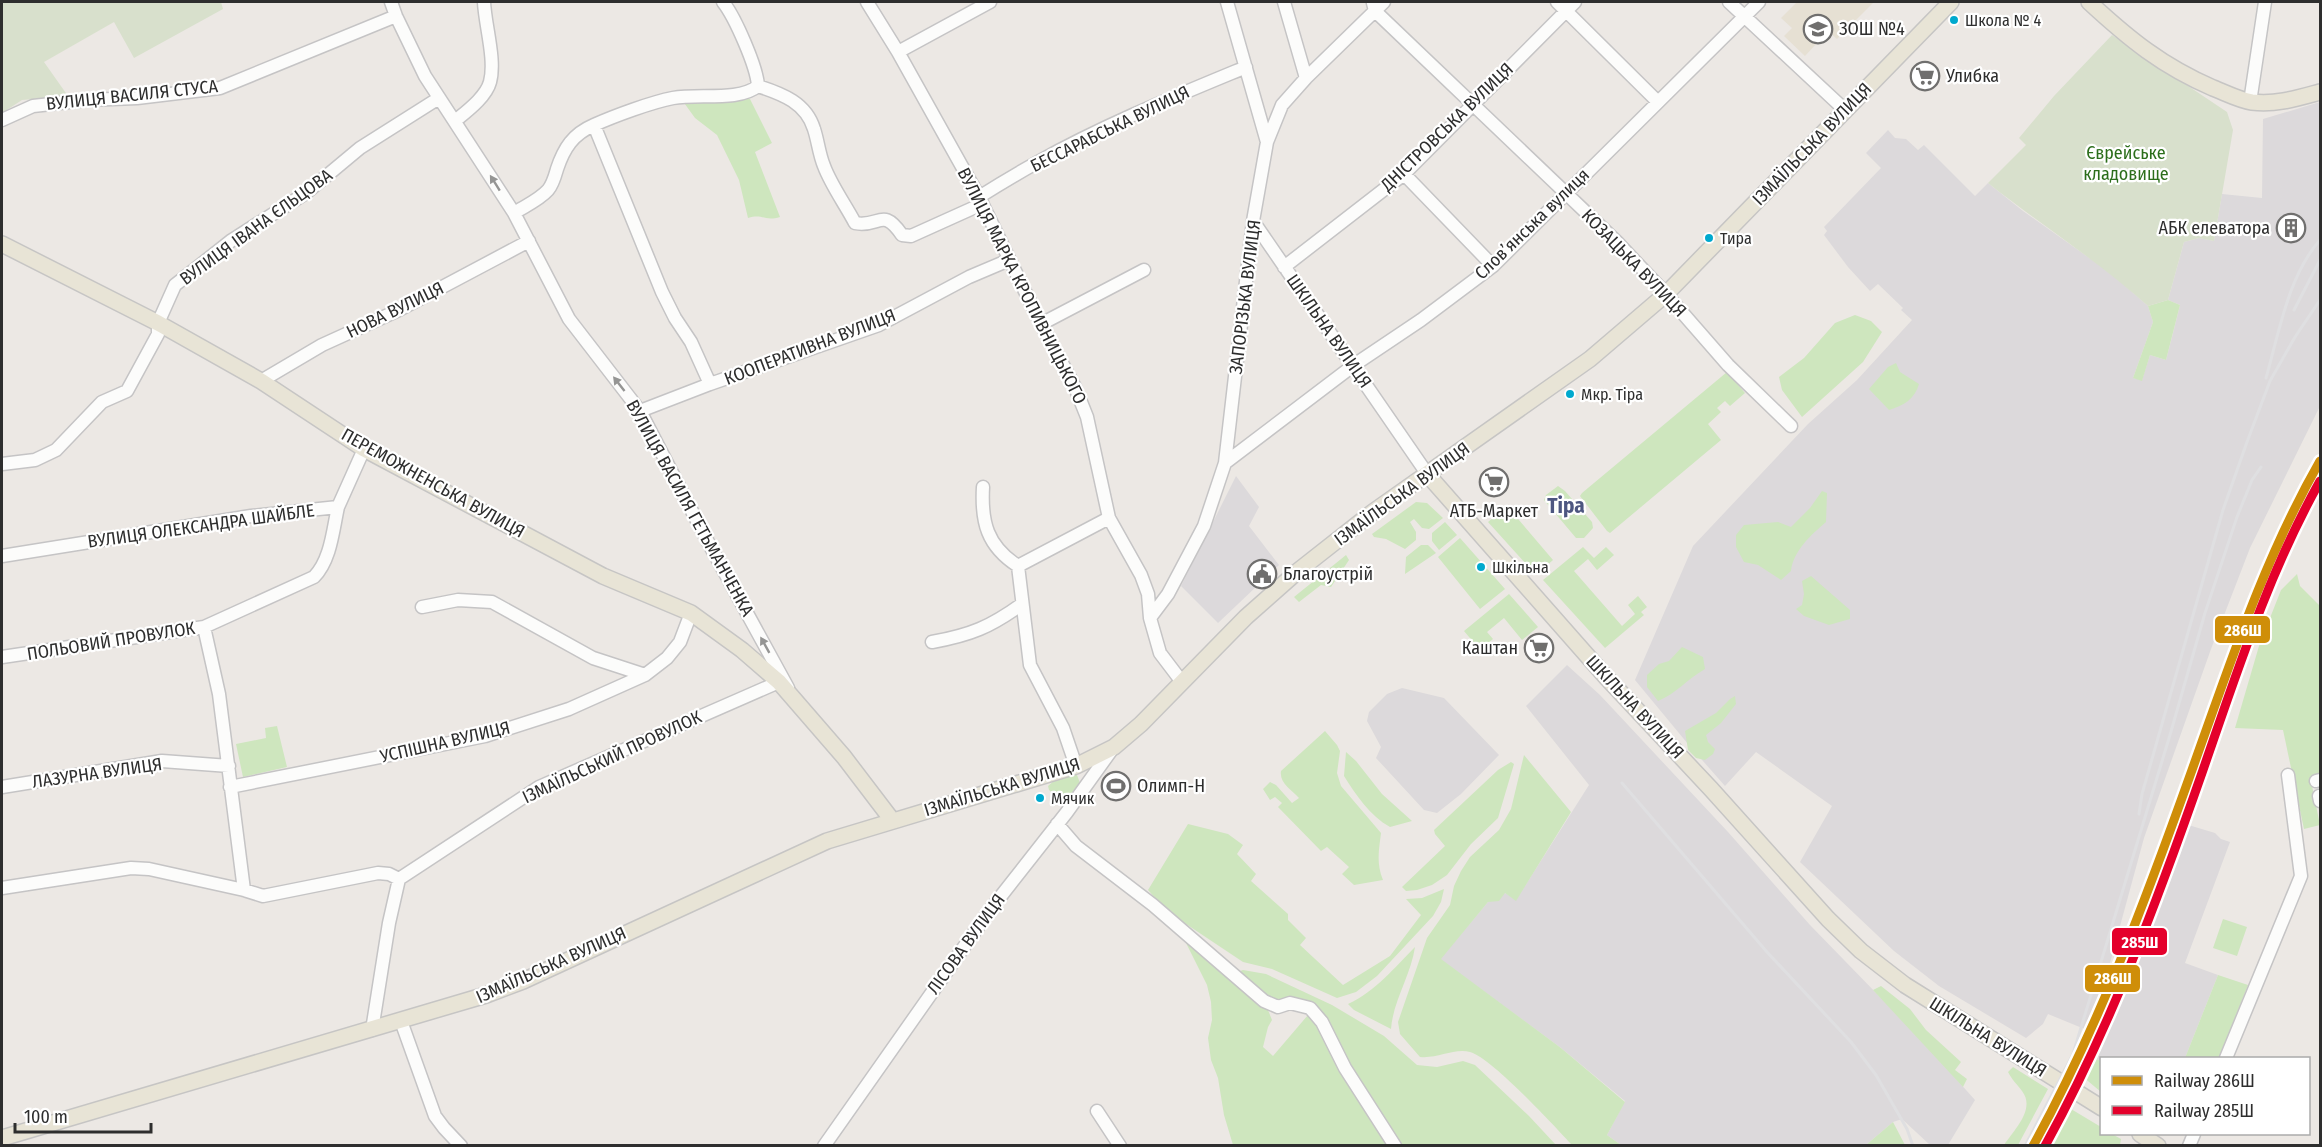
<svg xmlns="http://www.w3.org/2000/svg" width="2322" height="1147" viewBox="0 0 2322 1147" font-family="'Fira Sans Condensed',sans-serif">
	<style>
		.industrial { fill: #dcd9db }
		.education { fill: #e6e0d3 }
		.green { fill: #cee6be }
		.cemetery { fill: #d8e0cc }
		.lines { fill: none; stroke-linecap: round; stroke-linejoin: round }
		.minor-casing { stroke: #c5c4c5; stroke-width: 15 }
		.major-casing { stroke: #c6c5c4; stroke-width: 18 }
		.minor { stroke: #fcfcfb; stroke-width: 12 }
		.major { stroke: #e8e4d6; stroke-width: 15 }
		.rail { stroke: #dfdfe1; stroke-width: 3 }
		.rail-1-casing { stroke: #fff; stroke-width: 14 }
		.rail-2-casing { stroke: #fff; stroke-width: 14 }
		.rail-1 { stroke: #cf8e09; stroke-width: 9 }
		.rail-2 { stroke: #e4002b; stroke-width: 9 }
		.oneway { fill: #959594 }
		.bus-dot { fill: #00a9ce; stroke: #fff; stroke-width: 2 }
		.labels { text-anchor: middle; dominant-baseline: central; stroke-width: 4.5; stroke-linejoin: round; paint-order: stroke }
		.bus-label { font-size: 16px; fill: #2e2e2e; stroke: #fff; text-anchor: start }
		.poi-label { font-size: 18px; fill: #2e2e2e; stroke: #fff; text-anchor: start }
		.street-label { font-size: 18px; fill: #2e2e2e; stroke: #fff }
		.park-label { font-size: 18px; fill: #2c6e1b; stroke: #fff }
		.quarter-label { font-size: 21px; font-weight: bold; fill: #4d5680; stroke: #fff }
		.line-badge { stroke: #fff; stroke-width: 2 }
		.badge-label { font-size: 16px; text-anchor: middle; font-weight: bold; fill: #fff }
	</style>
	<rect width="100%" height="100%" fill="#ece8e4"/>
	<path class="industrial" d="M2320,102V406L2250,548L2211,649L2144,838L2104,985L2087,1030L2048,1014L2043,1024L2026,1038L1939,986L1894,951L1800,862L1832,806L1756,752L1725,786L1688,744L1635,680L1693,546L1808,424L1857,380L1912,320L1901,310L1903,308L1878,284L1870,291L1848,267L1824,235L1827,231L1824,227L1881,168L1866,153L1888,130L1895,138L1906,139L1918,150L1924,145L1975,196L1988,183L2023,211L2112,274L2148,306L2153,322L2133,378L2142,380L2150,355L2166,360L2172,337L2180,305L2168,300L2184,242L2199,238L2214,241L2222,194L2262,198L2263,119Z
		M1236,476L1259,507L1249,526L1279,565L1218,623L1181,586Z
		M1567,665L1600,695L1728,832L1810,925L1914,1032L1975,1100L1948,1145H1930L1902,1119L1893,1122L1866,1145H1621L1607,1135L1625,1101L1561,1048L1440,959L1488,902L1505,893L1516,900L1589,785L1526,706Z
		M1402,688L1444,698L1499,755L1461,794L1437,813L1424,810L1376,758L1381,747L1367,721L1369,712L1387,694Z
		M2175,821L2215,833L2221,839L2230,842L2185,963L2218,975L2185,1058H2102L2101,1061L2092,1057Z"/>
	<path class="education" d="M1797,2H1874L1837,39L1828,31L1805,56L1784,36L1792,28L1781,18Z"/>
	<path class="green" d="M750,99L772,143L755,152L780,217C764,222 763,213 748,218L739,180L717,135L695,118L682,100Z
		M2168,300L2180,305L2166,360L2150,355L2142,381L2133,378L2153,322L2148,306Z
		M1855,315L1871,321L1882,332L1863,362L1802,417L1782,390L1779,377L1804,358L1835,323Z
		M1896,363L1900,372L1919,384C1915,399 1903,406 1889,410L1869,389L1888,367Z
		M1727,372L1745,393L1730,406L1725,401L1717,408L1721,412L1708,424L1721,440L1610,533L1607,531L1580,496L1582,493Z
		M1558,486L1565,491L1592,522L1593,528L1584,538H1576L1544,500L1546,495Z
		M1822,491L1827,493L1826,522C1811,535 1793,551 1791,571L1781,580L1758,565L1744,562L1736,547V535L1744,525L1778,522L1791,527L1810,508Z
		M1416,502L1427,503L1443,518L1429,529L1422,528L1414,519L1410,522L1416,532V540L1405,549L1386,539L1374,537L1372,534Z
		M1507,506L1553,560L1536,575L1488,522Z
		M1445,522L1457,535L1439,550L1432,541V533Z
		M1460,538L1505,589L1480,609L1438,557Z
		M1421,545H1428L1436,553L1405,574L1406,557Z
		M1583,547L1594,558L1606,547L1614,555L1597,570L1588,559L1574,571L1622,626L1635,614L1628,605L1638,596L1647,607L1641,612L1644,615L1605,648L1543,580Z
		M1346,555L1349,560L1331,587L1321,585L1299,602L1294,597Z
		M2297,574L2300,586L2320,606V774L2313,776L2311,781L2320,825L2304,829L2283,730L2235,728L2259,646L2281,590Z
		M1811,576L1850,610V619L1829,625L1804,616L1796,609L1802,605L1804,594L1802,581Z
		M1509,594L1538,627L1522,640L1504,618L1487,632L1493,639L1480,650L1464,631Z
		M1682,647L1703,657L1705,669C1686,680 1677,693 1658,701L1647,687V675L1659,664L1669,661Z
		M1735,696L1736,704L1721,723L1706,735L1708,742L1715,749L1713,754L1705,760L1696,758L1688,750L1685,731L1716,713L1730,699Z
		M277,726L287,767L243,777L236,744L266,738L265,728Z
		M1325,731L1337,745L1340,751L1337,773L1341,786L1381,833C1379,850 1376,863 1383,880L1354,885L1342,874L1349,867L1327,847L1321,851L1278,807L1282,803L1275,797L1270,800L1263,789L1270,782L1276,785L1292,803L1299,798C1292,790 1279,783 1281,771Z
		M1346,752L1356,761L1382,794L1412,821L1390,827C1370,816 1356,795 1344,776Z
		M1524,755L1571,812L1516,901L1505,893L1499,901L1488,902L1441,959L1561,1048L1625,1102L1607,1135L1621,1145H1572C1554,1126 1492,1058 1470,1052C1454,1048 1437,1059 1420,1057L1400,1034L1398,1022L1427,938L1450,905L1454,886L1461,871L1470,857L1499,830L1511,809Z
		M1511,762L1514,764L1498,818L1471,844L1447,875L1432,885L1417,890L1406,891L1402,887L1445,846L1435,834L1434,830L1498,770Z
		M1073,775H1077L1080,783L1072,795L1059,798L1049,790L1048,786L1055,780Z
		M1188,824L1228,834L1243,845L1237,854L1256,874L1251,881L1288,914V920L1306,938L1300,945L1343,985L1390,956L1421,915L1406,899L1422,898L1444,889L1441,902L1433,916L1377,976L1356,992L1337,998L1272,969L1243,962L1168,912L1148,890Z
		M2223,919L2247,927L2237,956L2213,948Z
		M1182,935L1266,1005L1272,1020L1268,1027L1263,1047L1273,1056L1308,1015L1306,1011L1266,998L1237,972L1243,970L1266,974L1332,1005L1384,1036L1417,1065L1437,1067L1463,1061L1475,1065L1529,1116L1556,1145H1233L1224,1115L1218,1078L1211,1060L1208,1038L1212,1020L1211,1002L1207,985Z
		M1415,947C1411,975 1393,1001 1391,1029L1354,1010L1348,1004C1376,991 1394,968 1415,947Z
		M2218,975L2248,985L2219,1058H2185Z
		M1881,986L1910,1009L1926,1030L1961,1062L1955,1070L1967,1079L1963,1087L1873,990Z
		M2092,1057L2101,1061V1092L2082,1076Z
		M2013,1067L2048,1089L2018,1145H2004C2014,1130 2036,1109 2022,1091C2017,1084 2012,1080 2008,1072Z
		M2071,1109L2101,1127L2102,1134H2112L2121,1139L2120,1145H2045Z
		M1893,1122L1905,1145H1866Z"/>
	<path class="cemetery" d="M2,2H221L223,9L134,58L114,22L44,62L68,96L22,100L2,113Z
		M2112,35L2227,112L2233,130L2214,241L2199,238L2184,242L2168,300L2148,306C2098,261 2041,225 1988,183L2026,145L2019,138L2054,96Z"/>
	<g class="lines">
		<g class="minor-casing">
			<path id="minor" d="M391,2L396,16L425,76L514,213L569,319L640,411L708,542L788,688
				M723,2C735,17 757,67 758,86C783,94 806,103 814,129C818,141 819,154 824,166C831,185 845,204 855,223C880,228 882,206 902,235L911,236L982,204
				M867,2L898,52L979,197L1041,324L1075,387L1087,417L1109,518L1141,575L1148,594L1150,618L1160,653L1182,682
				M1227,2L1267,142
				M1284,2L1306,78
				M1557,2L1658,102
				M1729,2L1845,110
				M1373,3L1375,11L1617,242L1666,294L1728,365L1791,426
				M898,52L990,2
				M2250,102L2265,2
				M2,120L33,106L87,100L137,98L220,88L396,16
				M455,121C467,111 486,97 490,82C496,60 485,25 484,2
				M594,125L662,292L675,318L691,342L710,384
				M1404,174L1493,266
				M979,197C998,185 1018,173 1038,162C1104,125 1176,96 1246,67
				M514,213C525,206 539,200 548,190C553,184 555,176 557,169C564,148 573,134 594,125C614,116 652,102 673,98C698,93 738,102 758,86
				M1253,221L1428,475
				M1284,267L1404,174L1575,2
				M1041,324L1144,270
				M261,381L322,345L399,310L529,241
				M640,411L710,384L879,325L969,277L1009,260
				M1225,463L1354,365L1421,320L1493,266L1759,2
				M2,464L35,460L56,450L102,402L127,391L158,334V323L175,285L232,240L306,193L360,148L439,98
				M983,487C981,522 987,546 1018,566
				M2,556L251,516L338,507L364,449
				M422,607L458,600L492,602L593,658L645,675
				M1150,618L1168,594L1204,526L1225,463L1253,221L1267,142L1282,105L1306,78L1384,2
				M204,627L219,694L244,890
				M932,642C971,635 990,627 1022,604
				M2,657L204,627L314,577C331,560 333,529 338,507
				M1076,766L1063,728L1030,665L1018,566L1109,518
				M2316,781L2320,780
				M2,787L162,761L229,766
				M230,787L485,736L569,709L645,675L667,658L680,642L691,613
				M2319,796L2320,801
				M1057,824L1076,846L1153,905L1264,1001L1278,1007L1290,1003L1310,1008L1322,1022L1345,1068L1395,1146
				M2,888L131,868L149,869L244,890L263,896L378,873L389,874L399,879L539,787L779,682
				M401,1021L435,1116L444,1128L461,1146
				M372,1030L389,923L399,879
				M2226,1058L2301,876L2288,775
				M1097,1111L1120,1146
				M824,1146L990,910L1067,812L1113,748
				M2189,1146L2194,1134"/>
		</g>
		<g class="major-casing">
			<path id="major" d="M2089,2C2129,39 2162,66 2213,88C2226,93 2239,100 2252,102C2276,105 2298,98 2320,92
				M2,244L158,323L261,381L364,449L603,576L691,613L742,650L779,682L844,757L892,820
				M1428,475L1606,677L1711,789L1828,919L1861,951L1905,985L2102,1108
				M2140,1134L2158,1146
				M2,1138L486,995L523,981L827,841L1076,766L1114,747L1141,724L1246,617L1298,571L1373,512L1590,359L1666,294L1951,2"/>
		</g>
		<use href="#minor" class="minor"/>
		<use href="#major" class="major"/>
		<path class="rail" d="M2294,310L2320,260
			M2266,378C2279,333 2288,276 2320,240
			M2191,774L2231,686L2278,564L2320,478
			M1622,783L1767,952L1851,1042L1876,1075L1907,1129L1913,1146
			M2139,814L2142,794L2223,510L2247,442L2270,381L2295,337L2320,300
			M2025,1146L2073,1054L2170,735L2205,613L2237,517L2252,480L2261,467"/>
		<g class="rail-1-casing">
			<path id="rail-1" d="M2033,1146C2099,1026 2146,899 2192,770C2230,664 2264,559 2320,461"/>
		</g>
		<g class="rail-2-casing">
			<path id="rail-2" d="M2045,1146C2111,1026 2158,899 2203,770C2237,672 2269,572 2320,481"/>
		</g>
		<use href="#rail-1" class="rail-1"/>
		<use href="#rail-2" class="rail-2"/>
	</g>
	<defs><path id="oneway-solid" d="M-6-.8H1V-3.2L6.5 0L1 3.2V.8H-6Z" transform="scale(1.5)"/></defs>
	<g class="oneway">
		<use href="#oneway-solid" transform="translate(495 183) rotate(-122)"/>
		<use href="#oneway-solid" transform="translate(619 384) rotate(-128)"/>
		<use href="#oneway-solid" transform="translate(765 645) rotate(-119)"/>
	</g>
	<defs>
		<g id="school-ring" transform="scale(1.5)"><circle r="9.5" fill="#fff" stroke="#706f6e" stroke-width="1.5"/><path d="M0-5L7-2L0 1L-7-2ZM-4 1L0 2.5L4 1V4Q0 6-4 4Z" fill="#706f6e"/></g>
		<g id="supermarket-ring" transform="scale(1.5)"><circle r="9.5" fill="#fff" stroke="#706f6e" stroke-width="1.5"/><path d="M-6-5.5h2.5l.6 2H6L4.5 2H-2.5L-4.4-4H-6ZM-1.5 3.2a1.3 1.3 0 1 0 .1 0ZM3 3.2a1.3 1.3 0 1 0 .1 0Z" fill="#706f6e"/></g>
		<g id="building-ring" transform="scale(1.5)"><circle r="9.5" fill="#fff" stroke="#706f6e" stroke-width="1.5"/><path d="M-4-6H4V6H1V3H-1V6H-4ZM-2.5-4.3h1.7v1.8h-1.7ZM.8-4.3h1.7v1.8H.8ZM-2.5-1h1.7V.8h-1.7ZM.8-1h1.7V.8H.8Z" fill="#706f6e"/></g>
		<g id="civic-ring" transform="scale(1.5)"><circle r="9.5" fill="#fff" stroke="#706f6e" stroke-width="1.5"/><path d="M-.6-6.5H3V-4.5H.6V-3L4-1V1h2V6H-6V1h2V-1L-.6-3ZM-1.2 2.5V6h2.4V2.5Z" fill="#706f6e"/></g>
		<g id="stadium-ring" transform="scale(1.5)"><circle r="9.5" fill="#fff" stroke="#706f6e" stroke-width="1.5"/><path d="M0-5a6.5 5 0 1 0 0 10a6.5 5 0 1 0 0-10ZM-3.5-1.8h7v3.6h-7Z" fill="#706f6e"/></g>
	</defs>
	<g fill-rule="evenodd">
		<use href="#school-ring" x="1818" y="29"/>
		<use href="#supermarket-ring" x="1925" y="76"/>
		<use href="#building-ring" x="2291" y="228"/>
		<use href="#supermarket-ring" x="1494" y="482"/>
		<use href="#civic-ring" x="1262" y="574"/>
		<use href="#supermarket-ring" x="1539" y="648"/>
		<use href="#stadium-ring" x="1116" y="786"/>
	</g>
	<g class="bus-dot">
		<circle cx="1954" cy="20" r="5"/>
		<circle cx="1709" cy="238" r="5"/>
		<circle cx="1570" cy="394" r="5"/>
		<circle cx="1481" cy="567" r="5"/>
		<circle cx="1040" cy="798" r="5"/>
	</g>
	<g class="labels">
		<g class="bus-label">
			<text x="1965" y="20">Школа № 4</text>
			<text x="1720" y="238">Тира</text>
			<text x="1581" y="394">Мкр. Тіра</text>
			<text x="1492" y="567">Шкільна</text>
			<text x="1051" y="798">Мячик</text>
		</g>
		<g class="poi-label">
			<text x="1839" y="29">ЗОШ №4</text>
			<text x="1946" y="76">Улибка</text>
			<text x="2270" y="228" text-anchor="end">АБК елеватора</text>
			<text x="1494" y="511" text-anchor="middle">АТБ-Маркет</text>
			<text x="1283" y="574">Благоустрій</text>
			<text x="1518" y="648" text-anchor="end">Каштан</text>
			<text x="1137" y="786">Олимп-Н</text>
		</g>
		<g class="street-label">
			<text transform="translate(132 95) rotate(-6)">ВУЛИЦЯ ВАСИЛЯ СТУСА</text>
			<text transform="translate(1447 127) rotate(-44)">ДНІСТРОВСЬКА ВУЛИЦЯ</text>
			<text transform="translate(1110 129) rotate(-26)">БЕССАРАБСЬКА ВУЛИЦЯ</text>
			<text transform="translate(1812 144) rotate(-46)">ІЗМАЇЛЬСЬКА ВУЛИЦЯ</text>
			<text transform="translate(1532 224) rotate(-44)">Словʼянська вулиця</text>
			<text transform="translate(256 227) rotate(-36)">ВУЛИЦЯ ІВАНА ЄЛЬЦОВА</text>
			<text transform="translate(1634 263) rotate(46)">КОЗАЦЬКА ВУЛИЦЯ</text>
			<text transform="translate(1022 286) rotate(63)">ВУЛИЦЯ МАРКА КРОПИВНИЦЬКОГО</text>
			<text transform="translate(1245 297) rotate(-83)">ЗАПОРІЗЬКА ВУЛИЦЯ</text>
			<text transform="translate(395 310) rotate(-26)">НОВА ВУЛИЦЯ</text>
			<text transform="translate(1329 331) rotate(55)">ШКІЛЬНА ВУЛИЦЯ</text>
			<text transform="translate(810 347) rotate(-21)">КООПЕРАТИВНА ВУЛИЦЯ</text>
			<text transform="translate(433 483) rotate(29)">ПЕРЕМОЖНЕНСЬКА ВУЛИЦЯ</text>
			<text transform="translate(1402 494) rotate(-36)">ІЗМАЇЛЬСЬКА ВУЛИЦЯ</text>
			<text transform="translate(690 508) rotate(61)">ВУЛИЦЯ ВАСИЛЯ ГЕТЬМАНЧЕНКА</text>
			<text transform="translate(201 526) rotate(-8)">ВУЛИЦЯ ОЛЕКСАНДРА ШАЙБЛЕ</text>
			<text transform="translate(111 641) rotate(-9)">ПОЛЬОВИЙ ПРОВУЛОК</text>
			<text transform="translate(1635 707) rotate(47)">ШКІЛЬНА ВУЛИЦЯ</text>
			<text transform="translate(445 742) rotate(-13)">УСПІШНА ВУЛИЦЯ</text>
			<text transform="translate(612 757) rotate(-25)">ІЗМАЇЛЬСЬКИЙ ПРОВУЛОК</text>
			<text transform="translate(97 773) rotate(-8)">ЛАЗУРНА ВУЛИЦЯ</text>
			<text transform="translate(1002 787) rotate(-17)">ІЗМАЇЛЬСЬКА ВУЛИЦЯ</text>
			<text transform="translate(966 944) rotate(-54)">ЛІСОВА ВУЛИЦЯ</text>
			<text transform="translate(551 965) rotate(-24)">ІЗМАЇЛЬСЬКА ВУЛИЦЯ</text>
			<text transform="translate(1988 1037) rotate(32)">ШКІЛЬНА ВУЛИЦЯ</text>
		</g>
		<g class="park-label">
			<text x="2126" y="153">Єврейське<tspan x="2126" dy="21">кладовище</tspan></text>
		</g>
		<g class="quarter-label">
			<text x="1566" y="506">Тіра</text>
		</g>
	</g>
	<g class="line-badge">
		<rect x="2214" y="615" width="57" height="29" rx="6" fill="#cf8e09"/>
		<rect x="2111" y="927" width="57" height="29" rx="6" fill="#e4002b"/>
		<rect x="2084" y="964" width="57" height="29" rx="6" fill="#cf8e09"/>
	</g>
	<g class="badge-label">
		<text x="2243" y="636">286Ш</text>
		<text x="2140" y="948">285Ш</text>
		<text x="2113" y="984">286Ш</text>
	</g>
	<rect width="2322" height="1147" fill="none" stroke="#2e2e2e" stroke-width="6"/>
	<rect x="2100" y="1057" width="210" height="78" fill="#ffffff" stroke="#ababab" stroke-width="1.5"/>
	<rect x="2112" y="1076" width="30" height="9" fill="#cf8e09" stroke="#ababab" stroke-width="1.5"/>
	<text x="2154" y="1087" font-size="18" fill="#2e2e2e">Railway 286Ш</text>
	<rect x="2112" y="1106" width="30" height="9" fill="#e4002b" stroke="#ababab" stroke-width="1.5"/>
	<text x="2154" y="1117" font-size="18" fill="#2e2e2e">Railway 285Ш</text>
	<path d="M15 1123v9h136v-9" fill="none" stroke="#2e2e2e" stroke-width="3"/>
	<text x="24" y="1123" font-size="18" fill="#2e2e2e" stroke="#ffffff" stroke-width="4.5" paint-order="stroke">100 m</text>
</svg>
